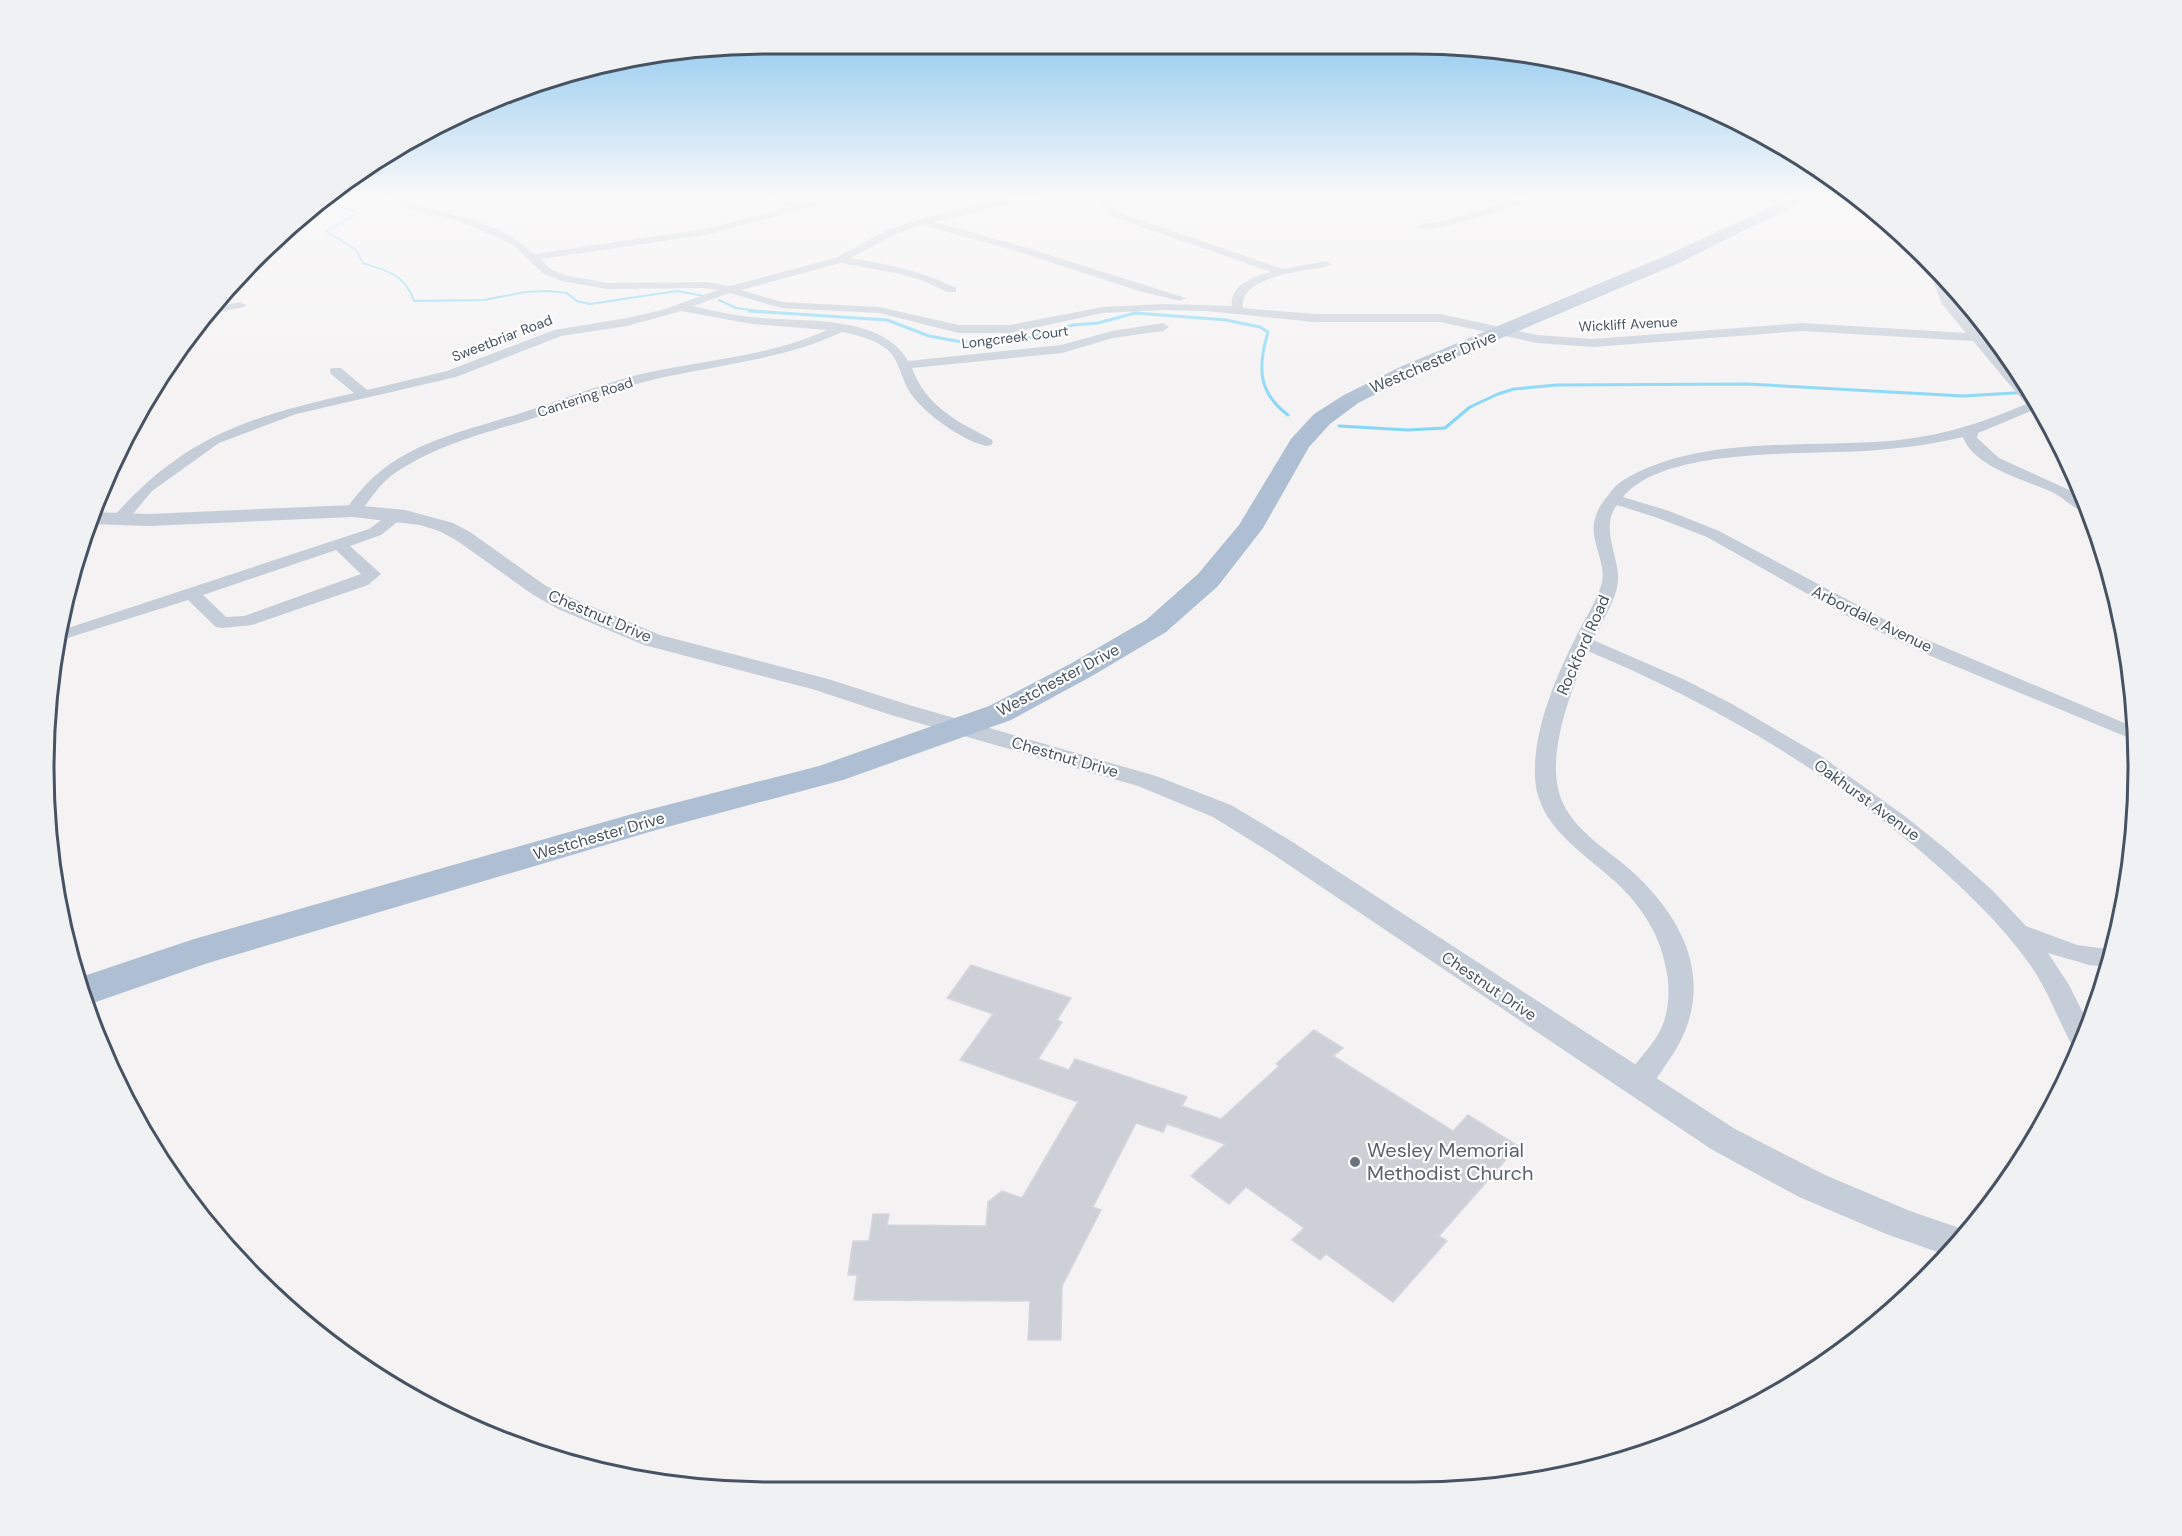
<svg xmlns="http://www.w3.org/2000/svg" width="2182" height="1536" viewBox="0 0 2182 1536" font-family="'DM Sans',sans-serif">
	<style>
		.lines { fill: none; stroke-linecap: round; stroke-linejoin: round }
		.stream-far1 { stroke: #85d7f7; stroke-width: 2 }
		.stream { stroke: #85d7f7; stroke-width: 3 }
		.building { fill: #ced0d8; stroke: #d5d7de; stroke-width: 1.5 }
		.minor { fill: #c4cdd8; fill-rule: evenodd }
		.tertiary { fill: #c4cdd8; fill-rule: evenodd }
		.primary { fill: #afbfd3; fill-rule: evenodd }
		.worship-dot { fill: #6b7280; stroke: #fff; stroke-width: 2 }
		.labels { text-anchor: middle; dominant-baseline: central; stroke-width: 4.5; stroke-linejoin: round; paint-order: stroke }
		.far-street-label { font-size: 14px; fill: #475362; stroke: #fff }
		.street-label { font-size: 16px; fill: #475362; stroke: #fff }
		.near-worship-label { font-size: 20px; fill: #5b616d; stroke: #fff; text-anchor: start }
		.rim { fill: none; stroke: #475362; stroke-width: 3 }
	</style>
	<rect width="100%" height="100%" fill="#f4f2f2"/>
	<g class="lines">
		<path class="stream-far1" d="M323,203L359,212L326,231L356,250L363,263C387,271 405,274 414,301L484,300L525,292L550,291L567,293L577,301L590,304L677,291L704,296
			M719,300L736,308L766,312"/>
		<path class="stream" d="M749,311L887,320L929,336L962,342H1015L1073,325L1098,323L1135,313L1226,320L1260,327L1268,332C1258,366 1257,392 1288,415
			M1339,426L1408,430L1445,428L1470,407L1498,394L1514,389L1557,385L1747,384L1963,396L2031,392"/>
	</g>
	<path class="building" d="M971,965L1071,998L1057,1020L1062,1022L1038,1059L1069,1070L1075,1059L1187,1097L1182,1106L1221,1119L1279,1066L1276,1064L1314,1030L1343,1048L1333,1056L1453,1131L1468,1115L1518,1146L1439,1236L1447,1241L1393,1302L1326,1254L1320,1260L1292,1240L1304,1228L1246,1187L1229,1204L1191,1176L1225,1144L1167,1124L1163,1132L1136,1123L1093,1207L1101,1210L1062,1286L1061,1340H1028L1030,1301L854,1300L857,1275H848L853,1241H869L873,1214H889L887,1225L986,1226L988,1202L1002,1191L1022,1198L1078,1102L960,1060L993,1014L947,998Z"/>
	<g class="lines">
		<path class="minor" d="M374,195C390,195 400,201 415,205C457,216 502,223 534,254L705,229L793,207L755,195C772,195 786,202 803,203C815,205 838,195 855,195L705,235L540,259L552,270L568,276L608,283L706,282L730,286L835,258L890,229L932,216L1004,199L1034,195H1060L1055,198L1004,205L933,222L1024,247L1186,298L1180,301L1139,291L1016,251L923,225L898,233L850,258C887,264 922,271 956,288V292H948L921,280L897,273L840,263L741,290L782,302L879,307L959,325H1010L1103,307L1164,304L1232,306C1229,285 1255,276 1271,272L1114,217L1100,205L1101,195H1111L1110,204L1120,213L1283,269L1326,261L1331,264L1326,267C1303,271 1239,276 1243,308L1314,314H1440L1537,335L1593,339L1802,323L1966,333L1942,304L1933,281L1938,271L1945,278L1953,303L2043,409H2036L1978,433L1977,438L1999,458L2080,495L2090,513C2078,513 2065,499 2054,493C2027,480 1974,468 1963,437C1930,445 1896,449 1863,451C1802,455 1664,447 1623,497L1669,511L1719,531L1906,631L2134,727V740L1926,654L1845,615L1707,537L1658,518L1617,505C1601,524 1616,552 1618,574C1620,595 1602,621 1593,640L1685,680L1732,704L1821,756L1906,817L1947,850L1992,890L2026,926L2077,945L2115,950L2110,967L2089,965L2048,953L2069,985L2088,1023L2079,1049L2073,1047C2058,1020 2049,992 2031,966C2000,922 1959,884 1918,849C1818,765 1707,701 1588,651C1571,690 1546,754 1560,796C1573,833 1612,851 1638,877C1694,931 1715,997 1667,1063C1656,1079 1647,1097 1626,1090L1622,1083C1634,1062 1654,1047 1663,1024C1670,1005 1670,983 1665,964C1659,934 1643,910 1622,888C1590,856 1538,830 1535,778C1533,732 1554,681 1574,641C1582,623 1595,605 1601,586C1610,555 1576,533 1607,497C1611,491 1616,485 1622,481C1696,435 1804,448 1888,441C1939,437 1979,424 2026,404L1973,341L1802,331L1593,347L1537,343L1440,322H1314L1206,311L1164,310L1103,313L1010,333H959L879,313L781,308L730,293L693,306C716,312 739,316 762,318C807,322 882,315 908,361L1061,345L1112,331L1163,323L1169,327L1163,331L1113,338L1062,353L912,368C926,406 956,421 991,439L993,442L991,445L986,446C961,440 920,411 908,389C901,377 899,361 889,351C877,340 858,335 842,332C783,360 715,365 652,380C617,388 582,403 547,414C495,431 436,443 391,476C378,486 369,501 359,514H347L345,511C362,486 381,467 408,453C443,434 486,425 524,412C565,399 608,381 650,372C708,360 773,355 827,330L752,324L681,311L627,326L561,336L456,377L296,414L219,443L152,491L127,521H115L113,518L115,515C187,434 253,416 354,393L331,374L330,371L331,368H341L367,390L447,371L554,330L627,318L662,310L718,290L706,288L608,289L562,281L544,274L512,244L457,220L407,209Z
			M1524,195H1538C1525,205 1429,235 1417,227L1422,224L1448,220Z
			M240,302L246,305L244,307L204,315L210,308Z
			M398,510L406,515L381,535L350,546L381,574L368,585L252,625L222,628L216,627L188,600L58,641L62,630L369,529L392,512ZM336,550L361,574L244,616L226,617L203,595Z"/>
		<path class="tertiary" d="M353,505L405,510L453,523L470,532L546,586L574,599L660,635L828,679L909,705L1156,776L1231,805L1291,841L1735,1129L1825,1175L1910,1211L1968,1231L1946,1255L1886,1234L1799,1197L1711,1149L1271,853L1213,817L1138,786L891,715L812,689L644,645L558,609L532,594L456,540L439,531L420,525L353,517L149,526L90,524L93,512L149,514Z"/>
		<path class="primary" d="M1796,195H1815L1677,264L1414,375L1358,403L1330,424L1309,447L1263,528L1218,586L1166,632L1092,676L1011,720L843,780L656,830L208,963L90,1004L81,977L194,939L632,814L819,766L989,706L1070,664L1146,620L1198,574L1239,525L1291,439L1314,414L1344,395L1400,367L1665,256Z"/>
	</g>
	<linearGradient id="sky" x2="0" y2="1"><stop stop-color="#80c2ee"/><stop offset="0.48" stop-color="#faf9f9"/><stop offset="1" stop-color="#faf9f9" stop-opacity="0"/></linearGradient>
	<rect width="2182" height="410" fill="url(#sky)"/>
	<circle class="worship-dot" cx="1355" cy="1162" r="6"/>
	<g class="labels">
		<g class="far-street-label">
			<text transform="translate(1628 324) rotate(-3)">Wickliff Avenue</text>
			<text transform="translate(1015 337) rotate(-7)">Longcreek Court</text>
			<text transform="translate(502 338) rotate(-21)">Sweetbriar Road</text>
			<text transform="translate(585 397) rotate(-18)">Cantering Road</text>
		</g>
		<g class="street-label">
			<text transform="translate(1433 362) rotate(-23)">Westchester Drive</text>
			<text transform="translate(600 616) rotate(23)">Chestnut Drive</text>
			<text transform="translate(1872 619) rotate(26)">Arbordale Avenue</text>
			<text transform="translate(1583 645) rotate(-66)">Rockford Road</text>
			<text transform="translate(1058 680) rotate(-28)">Westchester Drive</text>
			<text transform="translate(1065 757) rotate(16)">Chestnut Drive</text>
			<text transform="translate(1867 800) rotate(36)">Oakhurst Avenue</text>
			<text transform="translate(599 836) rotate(-16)">Westchester Drive</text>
			<text transform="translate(1489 986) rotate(34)">Chestnut Drive</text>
		</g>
		<g class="near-worship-label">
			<text x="1367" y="1150">Wesley Memorial<tspan x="1367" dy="23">Methodist Church</tspan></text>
		</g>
	</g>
	<path d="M0 0H2182V1536H0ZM768 54H1414A714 714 0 0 1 2128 768V768A714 714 0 0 1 1414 1482H768A714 714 0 0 1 54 768V768A714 714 0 0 1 768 54Z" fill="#f0f1f2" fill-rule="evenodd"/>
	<path class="rim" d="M768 54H1414A714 714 0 0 1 2128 768V768A714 714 0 0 1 1414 1482H768A714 714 0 0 1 54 768V768A714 714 0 0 1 768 54Z"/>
</svg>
